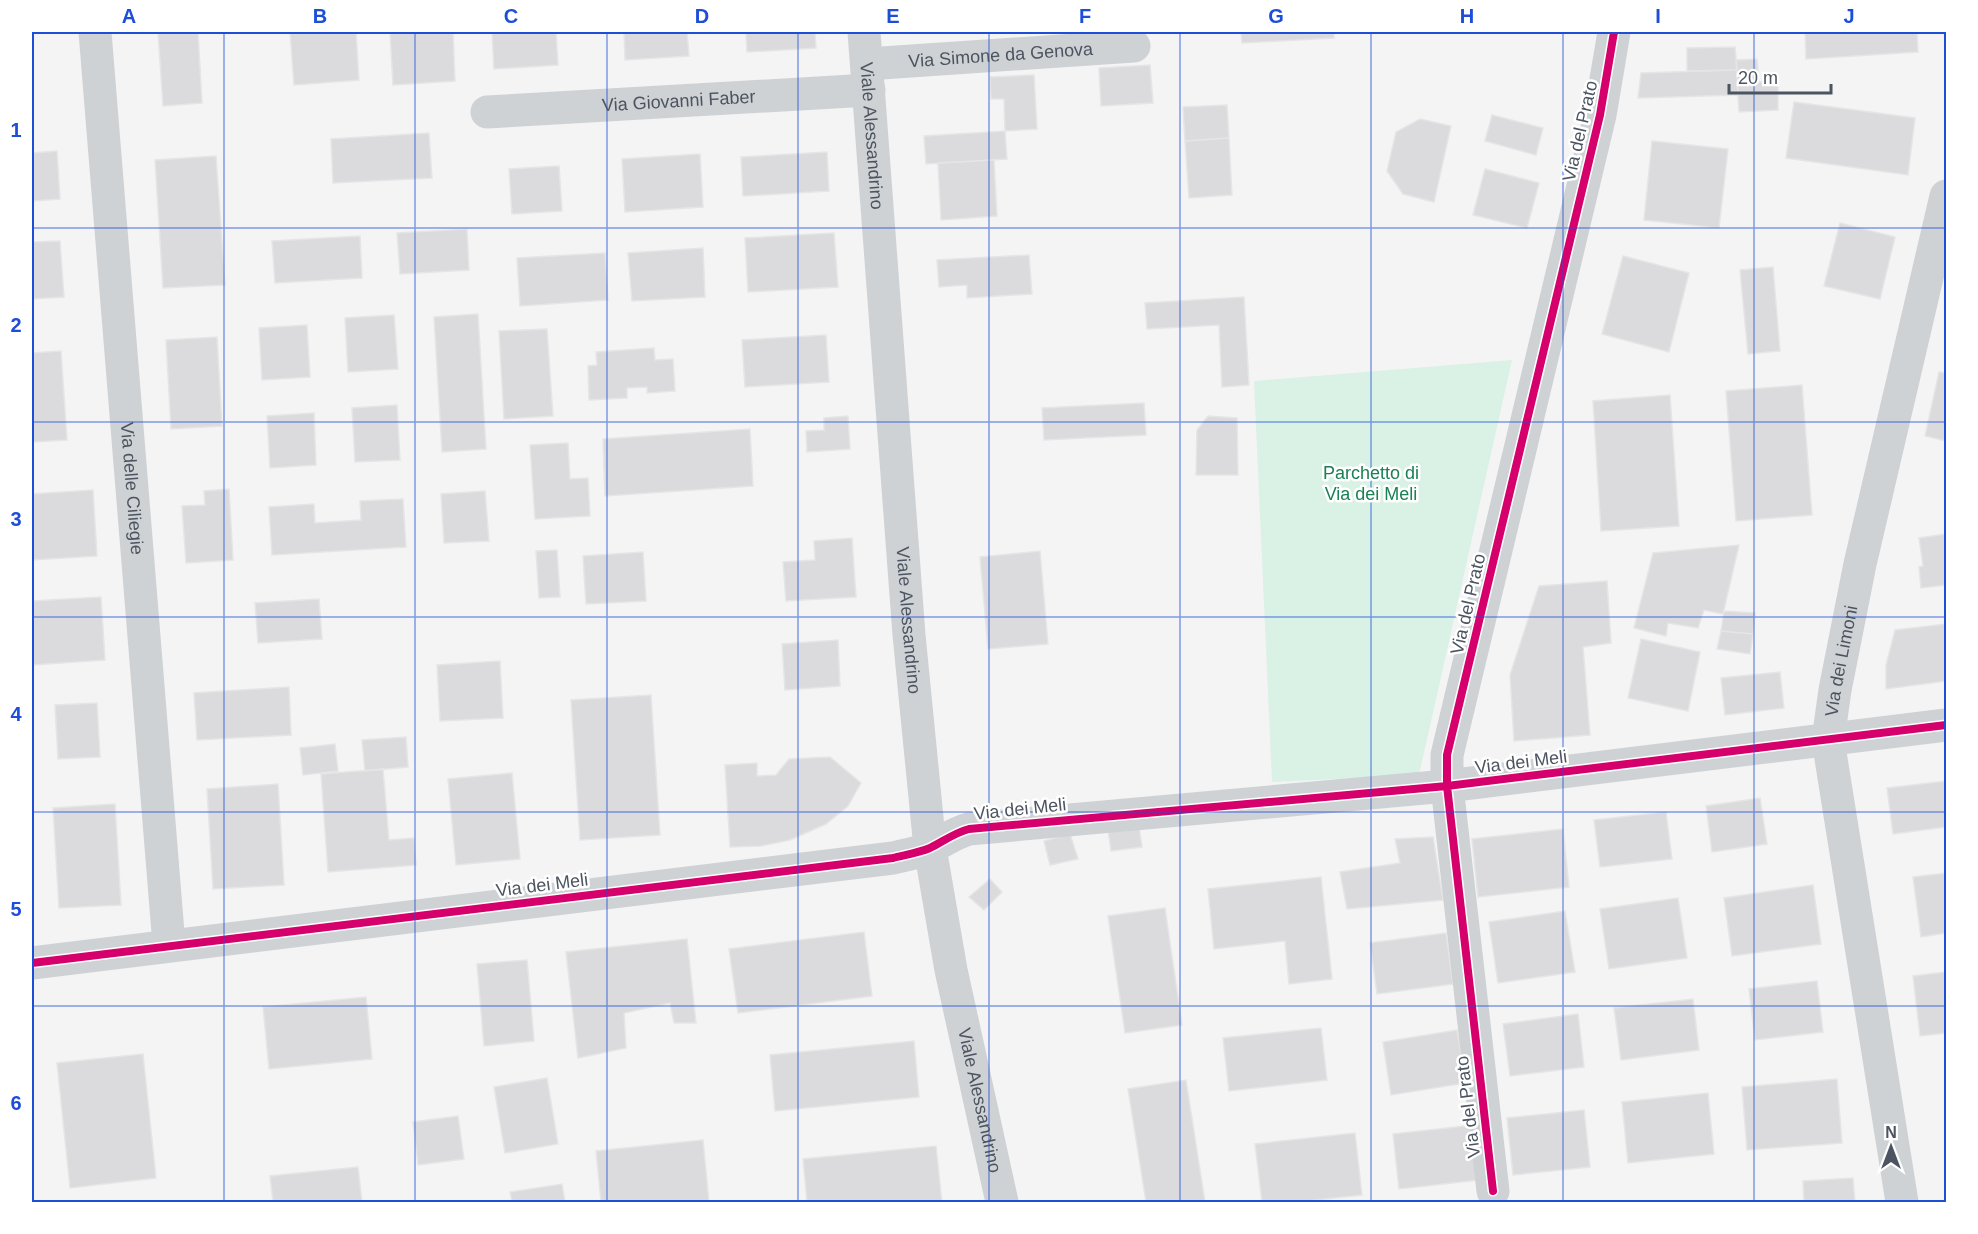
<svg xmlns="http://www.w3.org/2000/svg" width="1978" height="1234" viewBox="0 0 1978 1234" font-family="Helvetica,sans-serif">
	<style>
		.green { fill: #daf1e5 }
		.building { fill: #dbdbdd; stroke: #e5e5e6; stroke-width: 1.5 }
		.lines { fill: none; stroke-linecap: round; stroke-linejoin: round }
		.minor { stroke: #cfd2d4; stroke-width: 33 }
		.cycleway-casing { stroke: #fff; stroke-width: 11 }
		.cycleway { stroke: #d6006c; stroke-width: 8 }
		.grid { fill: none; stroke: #1d4ed8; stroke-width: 1.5; stroke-opacity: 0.55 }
		.labels { text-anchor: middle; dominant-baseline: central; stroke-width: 5; stroke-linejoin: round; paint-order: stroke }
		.street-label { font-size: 18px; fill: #4b5460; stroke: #fff }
		.park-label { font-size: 18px; fill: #1b8155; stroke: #fff }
		.neatline { fill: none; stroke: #1d4ed8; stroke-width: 2 }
		.grid-label { font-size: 20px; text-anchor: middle; font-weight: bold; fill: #1d4ed8 }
	</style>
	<rect width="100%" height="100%" fill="#f4f4f4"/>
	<path class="green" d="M1512,360L1419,775L1272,782L1254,381Z"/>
	<path class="building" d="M158,32H198L202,103L163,106Z
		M290,32H356L359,80L294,85Z
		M390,32H453L455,81L393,85Z
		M492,32H556L558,65L494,69Z
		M624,32H687L689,56L625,60Z
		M746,32H815L816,48L747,52Z
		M1241,32H1334V38L1242,43Z
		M1805,32H1917L1918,52L1806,59Z
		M1735,47L1737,70L1687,71V48Z
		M1757,59L1759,82H1778V110L1739,112L1736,60Z
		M1150,65L1153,103L1101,106L1099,68Z
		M1737,70L1738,95L1638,98L1641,73Z
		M1034,75L1037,129L1005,131L1004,99H991L990,77Z
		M1794,102L1915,118L1908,175L1786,158Z
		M1227,105L1229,138L1185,141L1183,107Z
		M1492,115L1543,128L1536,155L1485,141Z
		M1420,119L1451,126L1434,202L1403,194L1387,171L1396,132Z
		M1005,131L1007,159L926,164L924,136Z
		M429,133L432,178L333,183L331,139Z
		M1229,138L1232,195L1189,198L1185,141Z
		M1652,141L1728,149L1719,228L1644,220Z
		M57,151L60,199L32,201V153Z
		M827,152L829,191L743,196L741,157Z
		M700,154L703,207L625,212L622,159Z
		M216,156L225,285L163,288L155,160Z
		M994,160L997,216L941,220L938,163Z
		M559,166L562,211L512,214L509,169Z
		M1485,169L1539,183L1527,228L1473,215Z
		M1840,223L1895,237L1880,299L1824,286Z
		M467,229L469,270L400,274L397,233Z
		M834,233L838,287L748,292L745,238Z
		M360,236L362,278L275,283L272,241Z
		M60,241L64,297L32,299V242Z
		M703,248L705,297L632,301L628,253Z
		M605,253L608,300L520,306L517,258Z
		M1029,255L1032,294L967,298V285L939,287L937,260Z
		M1623,256L1689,273L1669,352L1602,334Z
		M1773,267L1780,351L1748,354L1740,270Z
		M1244,297L1249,385L1222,387L1219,325L1147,329L1145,303Z
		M478,314L486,449L442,452L434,317Z
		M394,315L398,369L348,372L345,318Z
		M307,325L310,377L262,380L259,328Z
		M547,329L553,416L504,419L499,331Z
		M826,335L829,382L745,387L742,340Z
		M217,337L222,426L171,429L166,340Z
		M654,348L655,360L673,359L675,391L647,393V387L627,388V398L589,400L588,366L597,365L596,352Z
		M61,351L67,440L32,442V353Z
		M1939,372L1946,373V441L1925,436Z
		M1802,385L1812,515L1736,521L1726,391Z
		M1670,395L1679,526L1601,531L1593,401Z
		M1144,403L1146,435L1044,440L1042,408Z
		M397,405L400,460L355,462L352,408Z
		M314,413L316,465L270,468L267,416Z
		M848,416L850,449L807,452L806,431L824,430V418Z
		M1208,416L1237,418L1238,475H1196L1197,430Z
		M750,429L753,486L605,496L603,439Z
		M568,443L570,479L588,478L590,516L535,519L530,445Z
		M229,489L233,560L186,563L182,506L205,505L204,491Z
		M93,490L97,556L32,560V494Z
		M485,491L489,541L444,543L441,494Z
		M403,499L406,547L272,555L269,507L314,504L315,523L361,520L360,501Z
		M1946,534V585L1921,588L1919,567L1923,566L1919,538Z
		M852,538L856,597L786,601L783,562L815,560L814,541Z
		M1739,545L1723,614L1704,610L1698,628L1668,623L1666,636L1634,628L1653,553Z
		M557,550L560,597L539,598L536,551Z
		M1040,551L1048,644L988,649L980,557Z
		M643,552L646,601L586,604L583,556Z
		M1607,581L1611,643L1583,647L1590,735L1514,741L1510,675L1539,586Z
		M101,597L105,660L32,665V601Z
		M319,599L322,639L258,643L255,603Z
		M1724,611L1755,613L1753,634L1721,631Z
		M1946,624V681L1886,689V665L1895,630Z
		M1721,631L1753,634L1750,654L1717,649Z
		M1641,639L1700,652L1688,711L1628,698Z
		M838,640L840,686L785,690L782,644Z
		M500,661L503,718L440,721L437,665Z
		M1780,672L1784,708L1725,715L1721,678Z
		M289,687L291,735L197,740L194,693Z
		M651,695L660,835L580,840L571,700Z
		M97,703L100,757L58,759L55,705Z
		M406,737L408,767L365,771L362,740Z
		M335,744L338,771L303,775L300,748Z
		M830,757L861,783L848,806L826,824L790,840L761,846L730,847L725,765L757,763V776L776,775L789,759Z
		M383,769L389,840L414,838L416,865L328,872L321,774Z
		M512,773L520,859L456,865L448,779Z
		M1946,781V827L1893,834L1887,788Z
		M278,784L284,885L213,889L207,789Z
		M1760,798L1767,844L1712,852L1706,806Z
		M115,804L121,905L59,908L53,808Z
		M1666,812L1672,859L1600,867L1594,820Z
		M1139,826L1142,847L1111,851L1108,830Z
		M1563,829L1569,887L1478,897L1472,839Z
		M1070,834L1078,859L1050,865L1044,841Z
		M1433,837L1443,900L1347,909L1340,872L1400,863L1395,839Z
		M1946,873V933L1921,937L1913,877Z
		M1321,877L1332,979L1289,984L1285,941L1214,949L1208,889Z
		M990,879L1002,892L984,910L969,897Z
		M1813,885L1821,944L1732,956L1724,898Z
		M1678,898L1687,958L1609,969L1600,909Z
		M1165,908L1182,1025L1125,1033L1108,916Z
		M1565,911L1575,972L1498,983L1489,922Z
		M864,932L872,996L738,1013L729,949Z
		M1446,933L1453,984L1377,994L1370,943Z
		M687,939L696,1023H674L670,1003L624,1013L626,1048L578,1058L566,952Z
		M527,960L534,1041L484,1046L477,964Z
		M1946,972V1033L1920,1036L1913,976Z
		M1817,981L1823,1032L1755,1040L1749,989Z
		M366,997L372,1059L269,1069L263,1007Z
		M1693,999L1699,1050L1621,1060L1614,1008Z
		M1578,1014L1584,1067L1510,1076L1503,1024Z
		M1321,1028L1327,1080L1229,1091L1223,1038Z
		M1457,1030L1466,1083L1391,1095L1383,1042Z
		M914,1041L919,1097L775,1111L770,1055Z
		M143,1054L156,1178L70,1188L57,1063Z
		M547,1078L558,1144L505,1153L494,1087Z
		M1837,1079L1842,1143L1747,1150L1742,1087Z
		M1186,1080L1205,1202H1146L1128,1089Z
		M1708,1093L1714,1154L1628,1163L1622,1102Z
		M1584,1110L1590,1167L1513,1175L1507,1118Z
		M458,1116L464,1159L418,1165L413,1122Z
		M1474,1125L1479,1180L1399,1189L1393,1134Z
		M1355,1133L1362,1195L1297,1202H1262L1255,1144Z
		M703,1140L709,1202H601L596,1151Z
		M936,1146L942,1202H807L803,1159Z
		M358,1167L362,1202H273L270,1176Z
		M1853,1178L1855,1202H1804L1803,1181Z
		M562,1184L565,1202H512L510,1192Z"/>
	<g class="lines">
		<g class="minor">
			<path id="s1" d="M95,32L169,945"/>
			<path id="s2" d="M864,32L909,635L930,848L951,970L1002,1202"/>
			<path id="s3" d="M867,64L1134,46"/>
			<path id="s4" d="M487,112L869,90"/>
			<path d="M32,963L893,858C905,855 918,853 930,848C944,841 954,833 969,829L1447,786L1946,725"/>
			<path d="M1493,1191L1447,786V755L1600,115L1614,32"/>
			<path id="s5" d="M1902,1202L1828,740L1835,690L1860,564L1946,196"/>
		</g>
		<g class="cycleway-casing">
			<path id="cycleway" d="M32,963L893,858C905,855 918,853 930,848C944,841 954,833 969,829L1447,786L1946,725
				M1493,1191L1447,786V755L1600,115L1614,32"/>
		</g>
		<use href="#cycleway" class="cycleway"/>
	</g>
	<path class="grid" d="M224,32V1202M415,32V1202M607,32V1202M798,32V1202M989,32V1202M1180,32V1202M1371,32V1202M1563,32V1202M1754,32V1202M32,228H1946M32,422H1946M32,617H1946M32,812H1946M32,1006H1946"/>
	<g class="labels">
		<g class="street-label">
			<text stroke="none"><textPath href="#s3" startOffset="134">Via Simone da Genova</textPath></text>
			<text stroke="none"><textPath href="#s4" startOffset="192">Via Giovanni Faber</textPath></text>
			<text transform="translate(1580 131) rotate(-77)">Via del Prato</text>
			<text stroke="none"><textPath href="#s2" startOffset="104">Viale Alessandrino</textPath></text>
			<text stroke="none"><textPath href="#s1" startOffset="458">Via delle Ciliegie</textPath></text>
			<text transform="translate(1468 604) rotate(-77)">Via del Prato</text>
			<text stroke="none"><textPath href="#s2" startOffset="590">Viale Alessandrino</textPath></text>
			<text stroke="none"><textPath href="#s5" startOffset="548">Via dei Limoni</textPath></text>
			<text transform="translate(1521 762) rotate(-7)">Via dei Meli</text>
			<text transform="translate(1020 809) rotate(-6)">Via dei Meli</text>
			<text transform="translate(542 885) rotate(-7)">Via dei Meli</text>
			<text stroke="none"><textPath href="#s2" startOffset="1076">Viale Alessandrino</textPath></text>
			<text transform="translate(1468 1107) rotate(-97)">Via del Prato</text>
		</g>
		<g class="park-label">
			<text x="1371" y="473">Parchetto di<tspan x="1371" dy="21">Via dei Meli</tspan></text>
		</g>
	</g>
	<rect width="1978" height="1234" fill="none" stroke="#ffffff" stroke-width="66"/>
	<g transform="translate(1891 1147)" stroke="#ffffff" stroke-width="4.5" paint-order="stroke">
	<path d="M0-4.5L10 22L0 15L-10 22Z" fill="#4b5460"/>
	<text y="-9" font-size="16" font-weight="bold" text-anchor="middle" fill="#4b5460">N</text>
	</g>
	<path d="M1729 84v9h102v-9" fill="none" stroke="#4b5460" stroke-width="3"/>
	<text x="1738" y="84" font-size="18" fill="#4b5460" stroke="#ffffff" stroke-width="4.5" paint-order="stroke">20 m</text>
	<rect x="33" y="33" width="1912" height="1168" class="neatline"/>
	<g class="grid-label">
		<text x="129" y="23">A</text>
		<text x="320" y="23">B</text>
		<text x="511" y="23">C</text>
		<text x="702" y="23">D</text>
		<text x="893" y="23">E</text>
		<text x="1085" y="23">F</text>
		<text x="1276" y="23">G</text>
		<text x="1467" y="23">H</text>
		<text x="1658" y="23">I</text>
		<text x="1849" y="23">J</text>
		<text x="16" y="137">1</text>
		<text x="16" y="332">2</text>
		<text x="16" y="526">3</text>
		<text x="16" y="721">4</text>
		<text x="16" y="916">5</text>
		<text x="16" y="1110">6</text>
	</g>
</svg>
